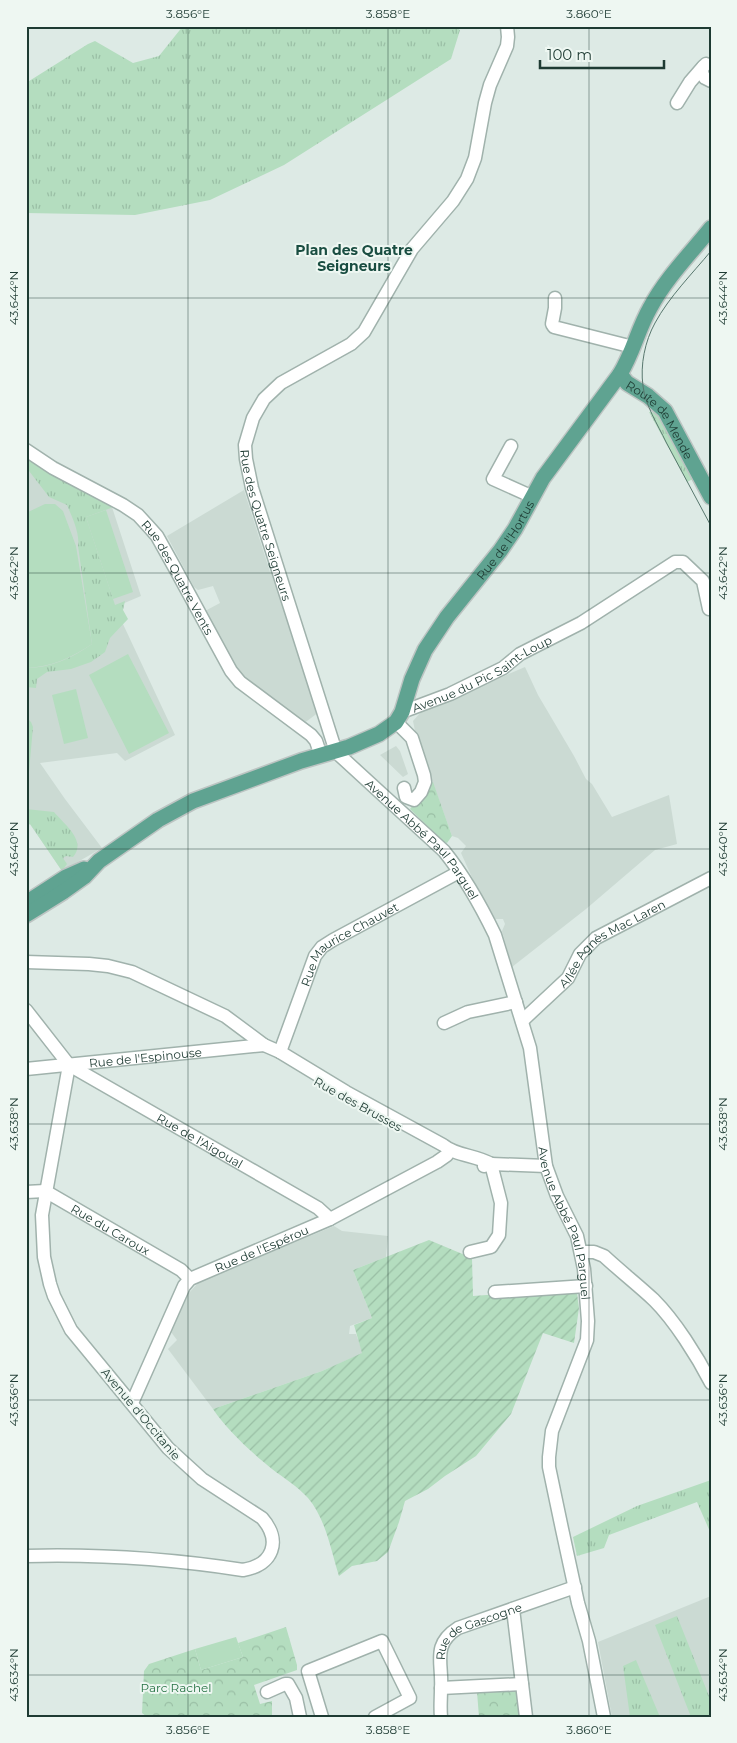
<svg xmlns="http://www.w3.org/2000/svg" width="737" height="1743" viewBox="0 0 737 1743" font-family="Montserrat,sans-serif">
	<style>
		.built { fill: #cbdad3 }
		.grass { fill: url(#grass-tufts) }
		.park { fill: url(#park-crowns) }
		.garden { fill: url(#garden-furrows) }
		.pitch { fill: #b4ddbf }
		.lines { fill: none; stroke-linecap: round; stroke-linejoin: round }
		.minor-casing { stroke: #a0b2ac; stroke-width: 15 }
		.major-casing { stroke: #bcc4c2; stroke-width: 18 }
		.minor { stroke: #fff; stroke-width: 12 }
		.major { stroke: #5fa391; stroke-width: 15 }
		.tram { stroke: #58776e; stroke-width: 1 }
		.ticks { fill: none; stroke: #1e3b33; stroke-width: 1; stroke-opacity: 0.45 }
		.labels { text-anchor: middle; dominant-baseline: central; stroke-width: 4; stroke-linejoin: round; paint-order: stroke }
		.street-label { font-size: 12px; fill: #1e3b33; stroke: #eef7f2 }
		.park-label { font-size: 12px; fill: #267344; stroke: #eef7f2 }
		.neighbourhood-label { font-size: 14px; font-weight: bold; fill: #194d41; stroke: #eef7f2 }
		.neatline { fill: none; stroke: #1e3b33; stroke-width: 2 }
		.ticks-label { font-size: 12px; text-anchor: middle; fill: #1e3b33 }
	</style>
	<defs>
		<pattern id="grass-tufts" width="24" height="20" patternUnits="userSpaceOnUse" patternTransform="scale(1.25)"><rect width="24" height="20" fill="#b4ddbf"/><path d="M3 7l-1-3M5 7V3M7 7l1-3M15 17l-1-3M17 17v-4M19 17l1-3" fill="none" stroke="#9abfa5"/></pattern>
		<pattern id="park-crowns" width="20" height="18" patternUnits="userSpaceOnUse" patternTransform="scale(1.25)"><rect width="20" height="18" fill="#b4ddbf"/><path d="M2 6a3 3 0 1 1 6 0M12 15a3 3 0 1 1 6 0" fill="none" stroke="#9abfa5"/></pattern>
		<pattern id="garden-furrows" width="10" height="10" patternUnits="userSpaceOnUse" patternTransform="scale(1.25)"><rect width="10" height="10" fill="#b4ddbf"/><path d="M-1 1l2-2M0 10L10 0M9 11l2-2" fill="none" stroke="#9abfa5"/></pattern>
	</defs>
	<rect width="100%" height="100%" fill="#ddeae5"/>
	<path class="built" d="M26,454L111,504L141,596L115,607L175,735L125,761L117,753L40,763L65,799L102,848L62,871L30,824L26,826Z
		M244,490L270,572L274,571L319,712L303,724L244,677L234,667L205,611L220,603L213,586L198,590L194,587L167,536Z
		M525,667L538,695L574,756L586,779L592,784L612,817L669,795L677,844L655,850L586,909L512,967L502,931L505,924L503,919H495L475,884L461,853L466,846L458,838L452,836L416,736L413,721L421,712Z
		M396,746L400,751L408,774L403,777L380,755Z
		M334,1226L342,1231L388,1236L386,1257L353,1270L372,1318L350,1326L349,1334H356L363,1353L322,1371L213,1409L168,1349L177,1340L171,1332L189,1293L198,1283Z
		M711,1596V1717H612L598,1642Z"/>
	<path class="grass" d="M183,26H455L460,30L451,59L284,165L210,200L135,215L26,213V83L88,44L95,41L133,63L159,56Z
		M649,412L659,413L693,479L687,482Z
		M26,454L111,504V508L86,517L115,605L125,601L123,610L128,619L110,638L105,652L91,662L71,669L47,672L37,679L36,688L26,687V668C51,668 72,658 92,644L78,546C80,533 72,517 67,505L49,497L26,467Z
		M26,717L31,722L33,727L28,783H26Z
		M26,809L54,812C65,825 87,841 73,857L66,856L63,858L67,864L62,871L30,824L26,826Z
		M711,1480V1534L697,1502L609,1535L604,1548L577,1556L573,1537L637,1506Z
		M677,1616L711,1701V1717H691L655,1625Z
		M636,1660L660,1717H630L623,1666Z"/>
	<path class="park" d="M433,782L452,836L447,843L444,842L410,809L428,784Z
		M286,1627L297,1665V1670L254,1685L260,1704L272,1701V1717H147L142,1713L144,1671L149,1664L195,1649L201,1670L243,1657L238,1643Z
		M520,1687L523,1717H479L477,1692Z"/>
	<path class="garden" d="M429,1240L472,1258L473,1296L571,1289L572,1294L577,1293L579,1308L574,1343L543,1333L511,1414L476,1456L445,1476L428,1489L405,1501L399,1522L388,1552L377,1561L352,1566L339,1576C331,1551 326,1519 308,1498C298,1487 284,1478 272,1469C253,1454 226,1429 213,1409L322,1371L362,1353L354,1325L372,1318L353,1270Z"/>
	<path class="pitch" d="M45,504H55L63,511L76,546L92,644C71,658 51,667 26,668V513Z
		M106,510L133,592L113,599L86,517Z
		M128,654L169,733L129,754L89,675Z
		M76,689L88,738L64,744L52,695Z
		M236,1637L243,1657L201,1670L195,1649Z"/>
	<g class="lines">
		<g class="minor-casing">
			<g id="minor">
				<path id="s1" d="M507,26L508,37L507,46L490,85L485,103L475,158L467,179L453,201L412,249L364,332L351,344L281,383L264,399L253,418L245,445L246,459L252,488L336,752L444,851C464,876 481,906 495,935L530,1048L546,1166L557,1196L577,1236L584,1269L588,1321L587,1340L552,1431L549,1457V1467L562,1529L578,1603L589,1641L604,1717"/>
				<path d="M706,64C701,68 701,73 705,78L711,81"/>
				<path d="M677,103L690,82L703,67"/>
				<path d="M555,298V308L552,324L554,327L633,347"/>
				<path d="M511,446L493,479L533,497"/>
				<path id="s2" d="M26,450L53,468L123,505L138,515L149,527L157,536L176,570L231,671L240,682L311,735L316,741L321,756"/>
				<path id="s3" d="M402,712L450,694L503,668L520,654L581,623L675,562H683L703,581L709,609"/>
				<path d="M396,722L412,738L424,775L425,782L421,792L414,800L406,797L404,788"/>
				<path d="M26,962L89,964L108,966L132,972L225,1016L264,1045L280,1052L346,1092L443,1145C456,1156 476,1155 491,1164"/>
				<path id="s4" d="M26,1010L69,1065L318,1208L330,1219"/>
				<path id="s5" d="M522,1021L568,978L580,954L596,938L711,878"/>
				<path d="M444,1023L468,1012L516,1002"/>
				<path id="s6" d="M280,1052L315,956L322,947L333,940L459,872"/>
				<path id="s7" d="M26,1069L264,1045"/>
				<path d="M484,1166L491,1164L546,1166"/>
				<path id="s8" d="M26,1192L45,1191L181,1270L190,1279"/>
				<path d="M470,1252L491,1247L499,1235L501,1203L491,1164"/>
				<path d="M581,1252H594L604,1256C620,1271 638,1285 654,1300C675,1321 697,1356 711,1383"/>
				<path d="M495,1292L586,1286"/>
				<path id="s9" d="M132,1403L184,1286L190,1279L330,1219L437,1162L447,1155L450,1150"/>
				<path d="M26,1556C99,1554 171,1559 243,1570C273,1565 282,1541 262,1518L202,1479L168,1448L71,1330L54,1296L50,1284L44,1257L42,1215L69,1065"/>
				<path d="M513,1609L526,1717"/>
				<path d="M441,1688L522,1684"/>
				<path d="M267,1692L285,1684H288L296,1698L300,1717"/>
				<path d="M322,1717L308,1671L382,1641L410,1698L375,1717"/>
				<path id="s10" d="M441,1717C440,1707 441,1698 441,1689C443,1663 431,1645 458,1628L575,1587"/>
			</g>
		</g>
		<g class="major-casing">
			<g id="major">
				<path id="s11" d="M620,374L627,383L648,396L665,411L711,497"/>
				<path d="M26,903L66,877L84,869"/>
				<path id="s12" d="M26,915L63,892L84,877L99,861L158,820L193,801L301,761L349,747L379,734L396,722L402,712L412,679L425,650L447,617L500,551L515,529L543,478L620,374C633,353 638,329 650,308C666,278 690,254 711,228"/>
			</g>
		</g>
		<use href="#minor" class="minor"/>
		<use href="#major" class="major"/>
		<path class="tram" d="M711,251C692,274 669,297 655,323C645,341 640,365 643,386C645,405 658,425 666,442C681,470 696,498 711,526"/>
	</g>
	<path class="ticks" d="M188,26V1717M388,26V1717M589,26V1717M26,298H711M26,573H711M26,849H711M26,1124H711M26,1400H711M26,1675H711"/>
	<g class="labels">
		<g class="street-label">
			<text stroke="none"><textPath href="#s11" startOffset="62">Route de Mende</textPath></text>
			<text stroke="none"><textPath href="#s1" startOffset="599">Rue des Quatre Seigneurs</textPath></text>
			<text stroke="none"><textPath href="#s12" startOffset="636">Rue de l'Hortus</textPath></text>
			<text stroke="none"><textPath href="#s2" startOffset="204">Rue des Quatre Vents</textPath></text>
			<text stroke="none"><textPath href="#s3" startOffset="89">Avenue du Pic Saint-Loup</textPath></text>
			<text stroke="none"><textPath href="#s1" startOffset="960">Avenue Abbé Paul Parguel</textPath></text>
			<text stroke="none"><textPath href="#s5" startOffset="121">Allée Agnès Mac Laren</textPath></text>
			<text stroke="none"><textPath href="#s6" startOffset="135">Rue Maurice Chauvet</textPath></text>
			<text stroke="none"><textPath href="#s7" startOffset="120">Rue de l'Espinouse</textPath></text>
			<text transform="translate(358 1104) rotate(29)">Rue des Brusses</text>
			<text stroke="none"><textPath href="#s4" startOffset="221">Rue de l'Aigoual</textPath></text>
			<text stroke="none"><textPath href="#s1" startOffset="1380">Avenue Abbé Paul Parguel</textPath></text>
			<text stroke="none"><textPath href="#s8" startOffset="95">Rue du Caroux</textPath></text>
			<text stroke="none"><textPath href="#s9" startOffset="215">Rue de l'Espérou</textPath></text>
			<text transform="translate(141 1414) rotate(50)">Avenue d'Occitanie</text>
			<text stroke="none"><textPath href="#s10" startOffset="110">Rue de Gascogne</textPath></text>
		</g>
		<g class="park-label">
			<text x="176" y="1687">Parc Rachel</text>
		</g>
		<g class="neighbourhood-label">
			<text x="354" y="250">Plan des Quatre<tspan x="354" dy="16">Seigneurs</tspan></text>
		</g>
	</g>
	<rect width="737" height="1743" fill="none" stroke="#eef7f2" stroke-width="55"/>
	<path d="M540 60v8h124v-8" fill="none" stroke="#1e3b33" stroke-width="2.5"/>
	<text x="547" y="60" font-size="15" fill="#1e3b33" stroke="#eef7f2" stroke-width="4" paint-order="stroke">100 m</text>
	<rect x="28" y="28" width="682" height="1688" class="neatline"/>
	<g class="ticks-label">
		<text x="188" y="18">3.856°E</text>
		<text x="388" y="18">3.858°E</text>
		<text x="589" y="18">3.860°E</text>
		<text transform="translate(14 298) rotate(-90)" y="4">43.644°N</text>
		<text transform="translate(723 298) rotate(-90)" y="4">43.644°N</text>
		<text transform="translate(14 573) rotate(-90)" y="4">43.642°N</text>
		<text transform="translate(723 573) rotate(-90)" y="4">43.642°N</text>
		<text transform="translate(14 849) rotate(-90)" y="4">43.640°N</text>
		<text transform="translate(723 849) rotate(-90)" y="4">43.640°N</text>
		<text transform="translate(14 1124) rotate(-90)" y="4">43.638°N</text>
		<text transform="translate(723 1124) rotate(-90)" y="4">43.638°N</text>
		<text transform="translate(14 1400) rotate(-90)" y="4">43.636°N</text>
		<text transform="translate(723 1400) rotate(-90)" y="4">43.636°N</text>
		<text transform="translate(14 1675) rotate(-90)" y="4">43.634°N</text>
		<text transform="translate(723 1675) rotate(-90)" y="4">43.634°N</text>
		<text x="188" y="1734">3.856°E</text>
		<text x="388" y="1734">3.858°E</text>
		<text x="589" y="1734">3.860°E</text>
	</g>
</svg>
